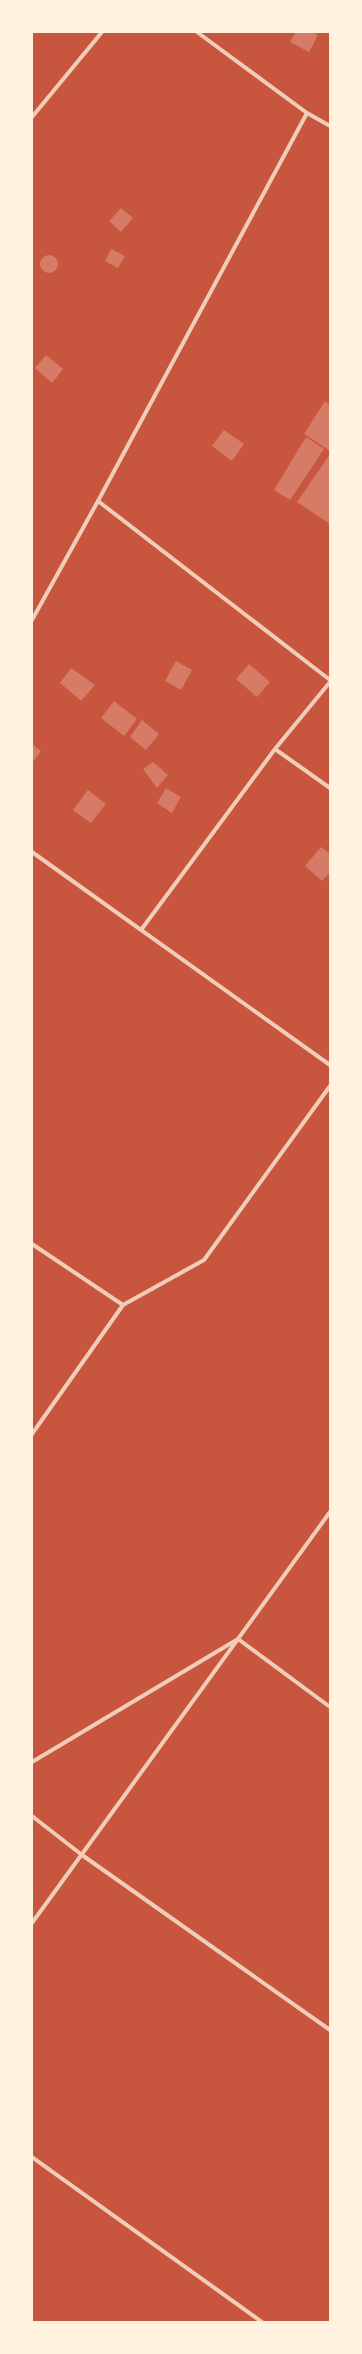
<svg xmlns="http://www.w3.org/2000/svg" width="362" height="2354" viewBox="0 0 362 2354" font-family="'Fira Sans Condensed',sans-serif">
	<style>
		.building { fill: #d67c66 }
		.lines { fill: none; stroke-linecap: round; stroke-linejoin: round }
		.minor { stroke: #f1ccb7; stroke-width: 4 }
	</style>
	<rect width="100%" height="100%" fill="#c8553d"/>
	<path class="building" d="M296,32H312L318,35L309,52L290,42Z
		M121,208L133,218L121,232L109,221Z
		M111,249L125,256L118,268L105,261Z
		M40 264a9 9 0 1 1 18 0a9 9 0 1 1-18 0Z
		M46,355L63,369L52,383L35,368Z
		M325,401L330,405V451L304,434Z
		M224,430L244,444L232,461L212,446Z
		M306,437L324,449L290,500L274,490Z
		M330,454V524L297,502Z
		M176,661L192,670L181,690L165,681Z
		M249,664L270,682L257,697L236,679Z
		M71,668L95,685L81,701L60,683Z
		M114,701L137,719L124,736L101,718Z
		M142,720L159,734L146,750L130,737Z
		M32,744L41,751L32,763Z
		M153,762L168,775L157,788L143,769Z
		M166,788L181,797L172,813L157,803Z
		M88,790L106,804L91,823L73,810Z
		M321,847L330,854V872L322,881L305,866Z"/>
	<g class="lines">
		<path class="minor" d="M197,32L307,113L330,126
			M32,117L102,32
			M98,501L330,680
			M32,620L98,501L307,113
			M275,749L330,788
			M32,852L330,1065
			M141,930L275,749L330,682
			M32,1244L123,1305
			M32,1434L123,1305L204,1260L330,1086
			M32,1762L238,1639L330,1707
			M32,1816L82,1855L330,2030
			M32,1923L330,1512
			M32,2157L262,2322"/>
	</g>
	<rect width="362" height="2354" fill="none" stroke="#fff3e0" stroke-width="66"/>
</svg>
